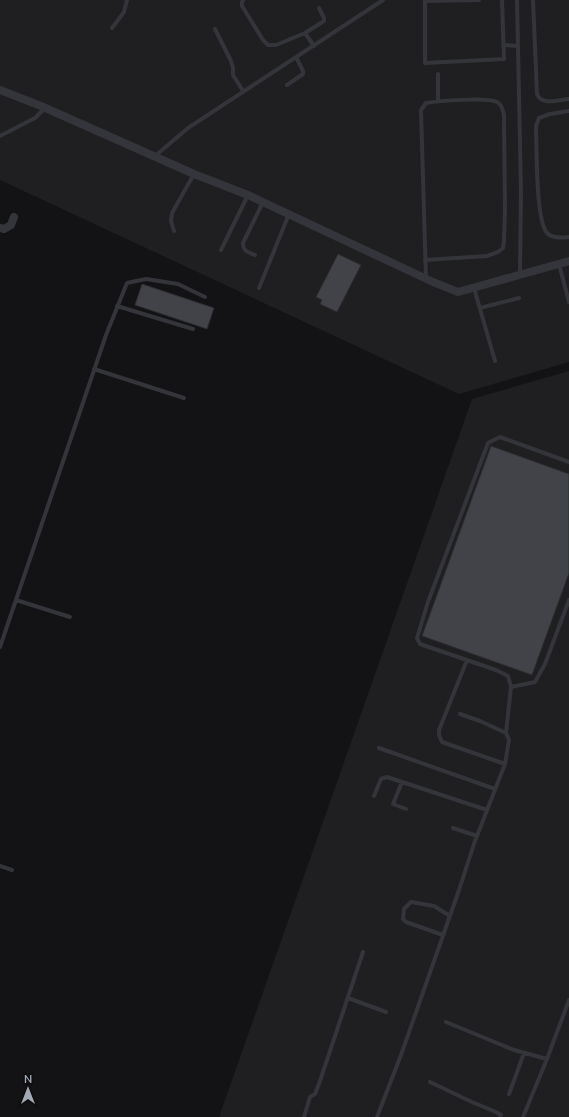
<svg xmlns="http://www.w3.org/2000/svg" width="569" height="1117" viewBox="0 0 569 1117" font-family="'Nunito Sans',sans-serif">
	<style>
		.built { fill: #1f1f21 }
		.building { fill: #424348; stroke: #2d2d31 }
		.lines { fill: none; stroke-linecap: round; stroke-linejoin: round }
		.lane { stroke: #34353a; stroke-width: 4 }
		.street { stroke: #34353a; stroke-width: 8 }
	</style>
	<rect width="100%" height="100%" fill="#131315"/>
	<path class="built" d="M0,0H569V362L459,394L0,180Z
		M569,371V1117H219L472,399Z"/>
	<path class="building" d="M338,254L361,265L337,312L320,304L322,300L316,297Z
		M142,284L214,308L207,329L135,305Z
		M491,446L569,474V573L532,675L422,636Z"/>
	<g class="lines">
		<path class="lane" d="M243,0L242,2V6L263,40L268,45H276L305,33L314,46
			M479,0L425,1V63L504,59L502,0
			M517,0L521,191L520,274
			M533,0L537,94C542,106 558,100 569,99
			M112,28L124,12L127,0
			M215,29L231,61L233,68V75L243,91
			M305,33L324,21V18L319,8
			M503,45L518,46
			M438,74V101
			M287,85L303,74V71L296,57
			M569,111L550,114L539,118L536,126C537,145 535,223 548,234C554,238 562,238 569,237
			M0,136L35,118L45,108
			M155,156L188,128L383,0
			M174,231L171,221L172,213L194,174
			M221,250L248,195
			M255,255C247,252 243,251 243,243L263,202
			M425,260L487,256L498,252L503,248L504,241L505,209L504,115C503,111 502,104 497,102C487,97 438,101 426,103L421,110L426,279
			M559,264L569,302
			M259,288L289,214
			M474,288L495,361
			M117,306L193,329
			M480,308L519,298
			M94,369L184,398
			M569,462L500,437L488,443L428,602L417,638L420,644L496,670L508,676L511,687L535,682L545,664L569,600
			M16,600L70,617
			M0,647L106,335L127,283L146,279L178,284L205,297
			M467,660L439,730V735L442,742L505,764
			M506,733L511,687
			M379,748L495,789
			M402,782L393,804L406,809
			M374,796L381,779L387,777L487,810
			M453,828L477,836
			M0,866L12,870
			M443,935L406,922L403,919L404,909L411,902L434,906L450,916
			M348,998L386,1012
			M446,1022L514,1050L547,1059
			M430,1082L472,1102L496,1112L501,1115L500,1117
			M509,1094L524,1053
			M304,1117L310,1097L315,1094L320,1081L363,952
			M377,1117L401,1055L458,893L475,841L505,764L509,740L506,733L480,721L460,714
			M523,1117L547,1059L569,1000"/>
		<path class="street" d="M0,90L41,106L194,174L248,195L433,282L458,292L569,261
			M0,228L4,229L11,225L14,217"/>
	</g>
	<g transform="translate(28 1089)" stroke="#0e0e0f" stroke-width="3" paint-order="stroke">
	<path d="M0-3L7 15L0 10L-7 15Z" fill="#a4aab5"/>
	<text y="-6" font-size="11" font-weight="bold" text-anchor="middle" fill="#a4aab5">N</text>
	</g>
</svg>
